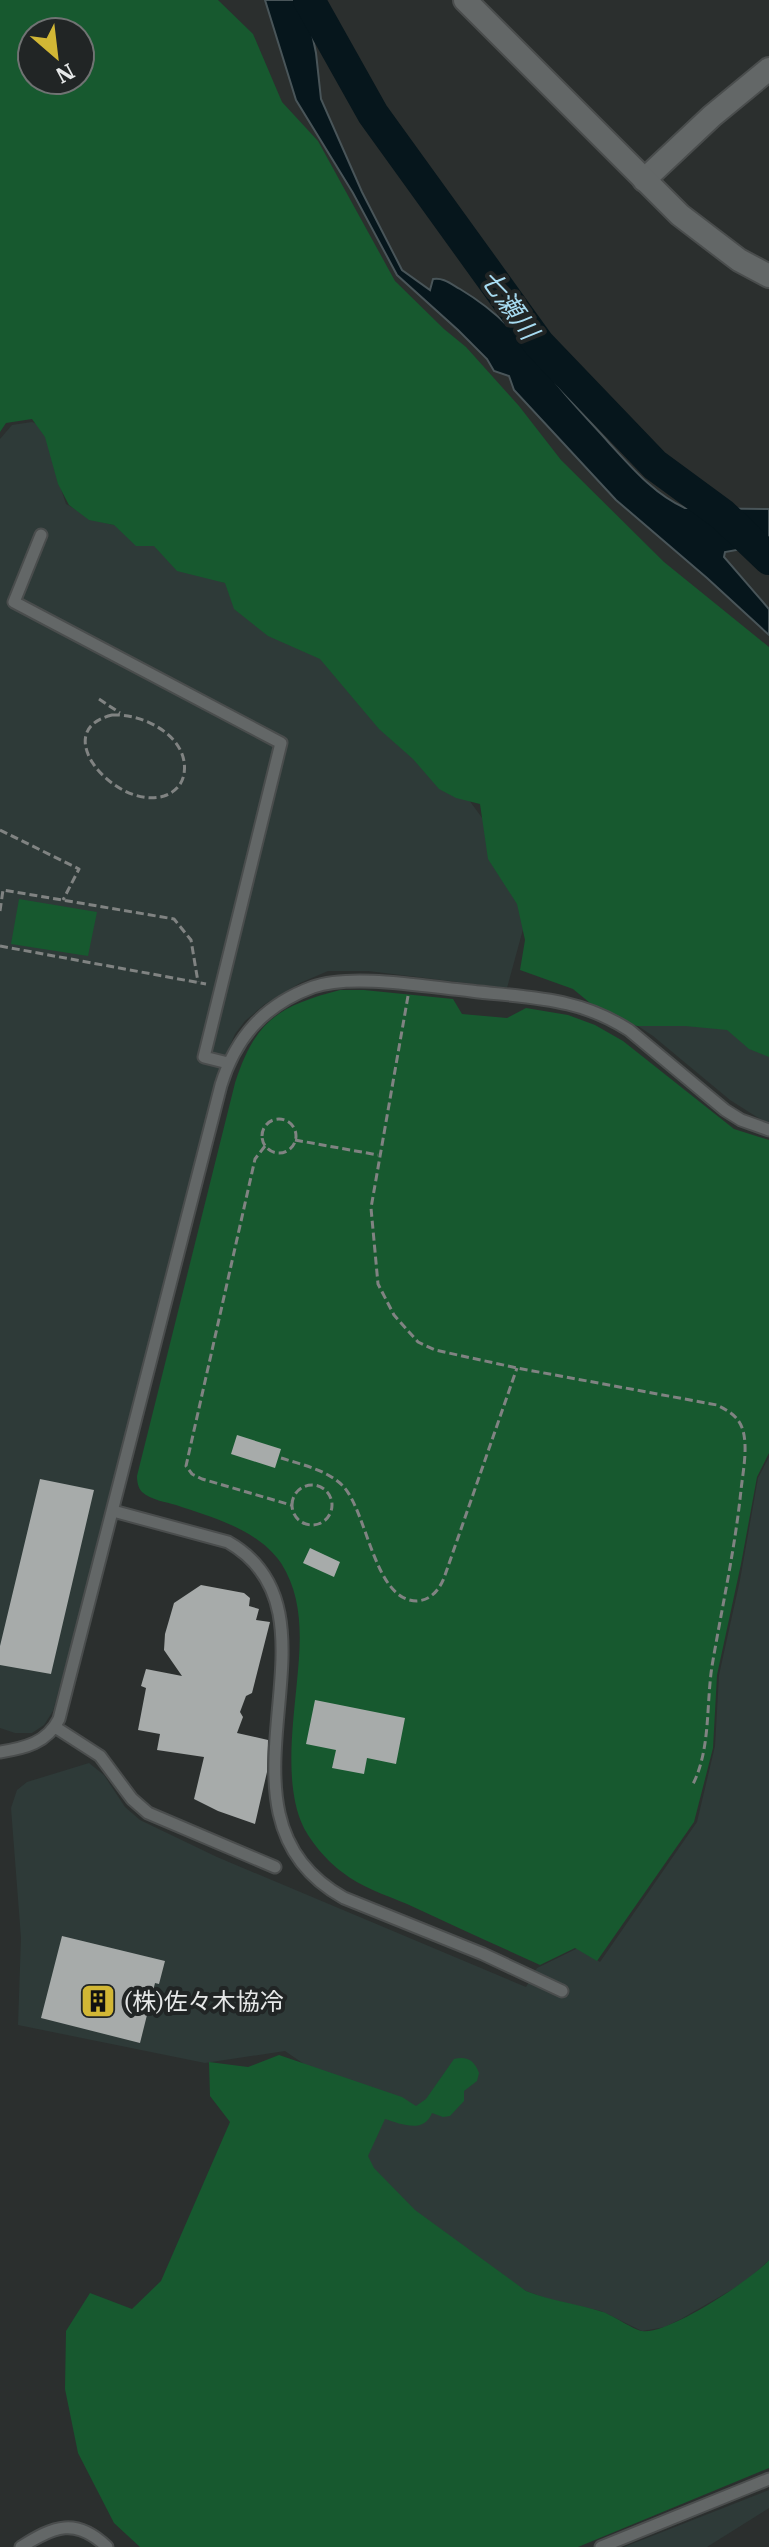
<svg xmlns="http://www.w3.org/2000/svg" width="769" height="2547" viewBox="0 0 769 2547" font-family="'IBM Plex Serif','Noto Sans JP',serif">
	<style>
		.built { fill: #2e3a38 }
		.green { fill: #17592f; fill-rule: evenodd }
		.water { fill: #06161c; stroke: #495559; stroke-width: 2 }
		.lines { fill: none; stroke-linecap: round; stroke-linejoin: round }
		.river { stroke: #06161c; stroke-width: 32 }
		.building { fill: #a7abaa }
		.service-casing { stroke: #4a4d4d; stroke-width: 15 }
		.minor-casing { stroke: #4a4d4d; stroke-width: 26 }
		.tertiary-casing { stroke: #4a4d4d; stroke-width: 26 }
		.path { stroke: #808382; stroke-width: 3; stroke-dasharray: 8 4; stroke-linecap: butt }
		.service { stroke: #636767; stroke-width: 11 }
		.minor { stroke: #636767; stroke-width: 22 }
		.tertiary { stroke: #636767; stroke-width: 22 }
		.labels { text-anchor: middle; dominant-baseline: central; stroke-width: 8; stroke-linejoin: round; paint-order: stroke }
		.poi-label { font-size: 24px; fill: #e6e8e8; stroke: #212525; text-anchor: start }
		.water-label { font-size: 26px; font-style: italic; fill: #a7dbf1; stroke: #212525 }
	</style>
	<rect width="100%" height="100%" fill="#2b2f2e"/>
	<path class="built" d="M32,422L45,427L54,468L66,504L97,521L143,532L221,582L249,586L469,800L488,826L516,889L525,922L507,988L368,971H328L300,983L265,1004L245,1021L235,1034L222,1064L99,1544L53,1711L44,1725L32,1733H15L0,1728V439L12,425Z
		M769,1009V1122L760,1119L730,1100L653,1036L629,1020Z
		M769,1457V2260L747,2281L681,2319L665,2327L642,2331L601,2311L548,2299L526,2291L462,2256L358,2163L384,2119L285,2051L205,2063L18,2025L21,1938L11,1808L17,1790L27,1782L89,1763L104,1775L125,1807L140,1820L217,1857L526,1987L537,1968L578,1948L600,1962L697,1822L715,1746L719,1675L740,1580L758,1478Z
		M769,2490V2508L707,2547H624Z"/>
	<path class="green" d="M0,0H218L253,34L282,102L318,141L395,281L444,329L466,347L519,406L561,460L664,562L769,647V1057L749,1049L727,1030L685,1026H637L601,1012L573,989L520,970L525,940L517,904L488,859L480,804L456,798L439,789L413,759L379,729L320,659L268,636L234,609L225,583L177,571L154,546H136L114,525L89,520L69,505L58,484L45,437L32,419L6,423L0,432ZM32,32H80V80H32Z
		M19,899L97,912L88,956L11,944Z
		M340,990H364L453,999L462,1014L507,1018L526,1008L568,1015L595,1025L623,1041L734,1129L769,1140V1453L757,1477L741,1564L717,1675L713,1748L694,1822L597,1961L575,1948L540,1965C496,1945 452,1925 407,1904C386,1895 360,1887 342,1872C328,1862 310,1841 303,1826C284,1785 293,1725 297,1681C301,1641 304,1599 281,1563C257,1529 214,1518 176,1505C166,1502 151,1500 142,1492C138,1488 137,1481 137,1476L235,1083C255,1021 278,1006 340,990Z
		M279,2055L402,2097L416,2106L426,2099L454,2059C467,2056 474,2060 479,2073L477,2081L464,2091V2101L450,2116L443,2117L432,2113C424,2134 401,2124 385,2119L368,2156L374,2168L415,2210L526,2291C552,2301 578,2304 603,2312C614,2316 634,2330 642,2331C666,2336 753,2279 769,2260V2468L578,2547H140L114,2523L78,2453L65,2389L66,2331L90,2293L132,2309L161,2281L230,2122L210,2096L209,2062L248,2067Z"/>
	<path class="water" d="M265,0H305L316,53L321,99L362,192L402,270L430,290L433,279C443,277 451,284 460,289C500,313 521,338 549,374C567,399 590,421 610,444C632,468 655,495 685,508L769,509V544L725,552L724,557L769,609V635L707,578L616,500L514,390L509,376L494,371L487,359L458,330L397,275L353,193L296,100Z"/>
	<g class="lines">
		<path class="river" d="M309,0L373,114L539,344L655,465L723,515L769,559"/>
	</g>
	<path class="building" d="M237,1435L281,1449L275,1468L231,1454Z
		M40,1479L94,1490L51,1674L0,1665V1646Z
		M310,1548L340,1562L334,1577L303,1563Z
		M201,1585L244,1593L250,1598L249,1606L259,1609L256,1620L270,1622L252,1693L246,1696L240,1712L243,1717L237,1733L268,1740L267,1772L255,1824L218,1811L194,1799L204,1757L157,1750L160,1734L138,1730L146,1688L141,1686L146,1669L182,1676L164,1650L165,1634L174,1603Z
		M315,1700L405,1718L396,1764L367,1758L364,1774L332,1768L336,1750L306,1744Z
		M62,1936L165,1961L159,1984L155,1983L140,2043L41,2018Z"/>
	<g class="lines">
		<g class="service-casing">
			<path id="service" d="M41,535L14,602L281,743L204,1057L228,1063
				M113,1511L228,1542C358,1616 192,1814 344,1898L483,1954L562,1991
				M55,1727L100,1756L132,1799L148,1813L275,1867
				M0,1752C25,1748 47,1743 59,1719L221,1085C236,1037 264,1005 313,987C352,973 428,987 471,991C503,995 536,996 568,1004C590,1009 610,1018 629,1030L725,1110L741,1120L769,1130
				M21,2547C54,2526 76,2517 107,2547
				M601,2547L769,2479"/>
		</g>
		<g class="minor-casing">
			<path id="minor" d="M644,180L712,116L769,69"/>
		</g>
		<g class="tertiary-casing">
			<path id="tertiary" d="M465,0L680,215L739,260L769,276"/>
		</g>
		<path class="path" d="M99,699L120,713
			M112,715C142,713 190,736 184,774C182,785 175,792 164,796C117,811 46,731 112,715Z
			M0,830L79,869L63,900
			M0,911L3,890L174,919L191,940L198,982
			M0,946L206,984
			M408,996L371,1208L378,1284L394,1315L418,1342L435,1350L517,1368L717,1405C731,1412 741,1418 744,1435C747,1452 743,1472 741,1490C735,1549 722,1607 712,1666C706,1705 711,1750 692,1786
			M262 1136a17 17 0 1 1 34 0a17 17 0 1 1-34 0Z
			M295,1140L378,1155
			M265,1146L255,1159L186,1466L192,1474L202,1479L291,1505
			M281,1458C303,1465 327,1470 343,1486C368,1513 374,1601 417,1601C431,1600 439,1590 444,1578L517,1368
			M292 1505a20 20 0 1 1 40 0a20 20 0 1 1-40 0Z"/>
		<use href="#service" class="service"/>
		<use href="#minor" class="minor"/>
		<use href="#tertiary" class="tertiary"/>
	</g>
	<defs>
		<g id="building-square" transform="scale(1.8)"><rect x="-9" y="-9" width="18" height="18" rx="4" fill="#d2b735" stroke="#212525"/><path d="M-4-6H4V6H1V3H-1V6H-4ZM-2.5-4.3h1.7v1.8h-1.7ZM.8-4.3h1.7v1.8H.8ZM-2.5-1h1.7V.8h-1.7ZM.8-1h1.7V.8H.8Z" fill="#111"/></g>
	</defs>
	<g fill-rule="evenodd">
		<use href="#building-square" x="98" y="2001"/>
	</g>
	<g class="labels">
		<g class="poi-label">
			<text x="124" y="2001">(株)佐々木協冷</text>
		</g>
		<g class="water-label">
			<text transform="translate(510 304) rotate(54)">七瀬川</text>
		</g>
	</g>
	<g transform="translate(56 56) rotate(152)"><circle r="38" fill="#212525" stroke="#707373" stroke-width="2"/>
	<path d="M0-6L14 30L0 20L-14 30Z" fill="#d2b735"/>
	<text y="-12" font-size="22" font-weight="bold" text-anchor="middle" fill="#e6e8e8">N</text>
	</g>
</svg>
